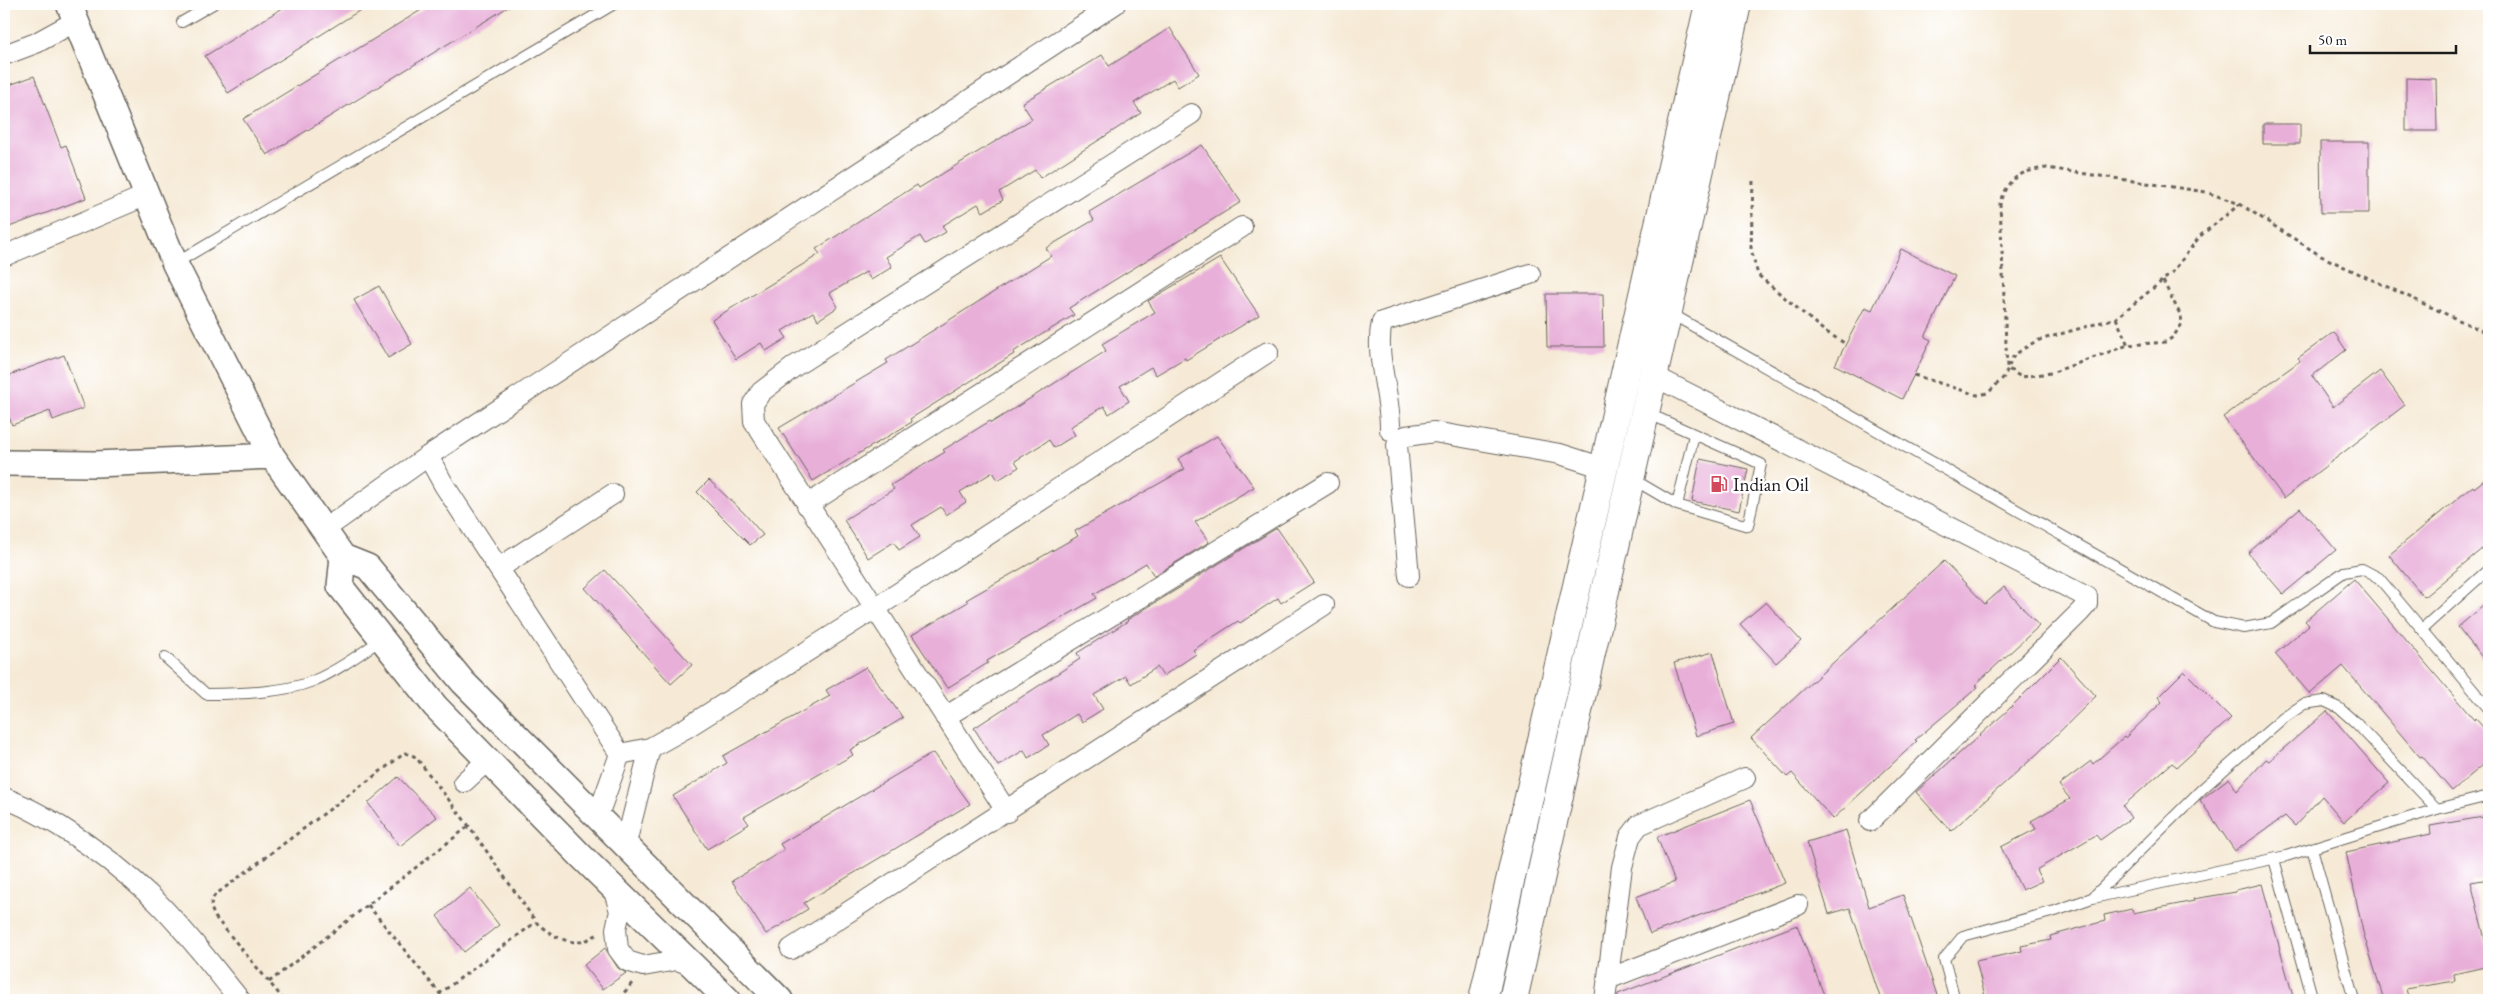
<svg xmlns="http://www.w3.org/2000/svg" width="2493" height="1004" viewBox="0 0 2493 1004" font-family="'EB Garamond',serif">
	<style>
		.building { fill: #e8afd9 }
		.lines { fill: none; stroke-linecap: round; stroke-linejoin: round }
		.service-casing { stroke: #68645d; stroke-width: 12 }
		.minor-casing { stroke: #68645d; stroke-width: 22 }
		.tertiary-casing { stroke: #68645d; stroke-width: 28 }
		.primary-casing { stroke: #68645d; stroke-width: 30 }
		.path { stroke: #68645d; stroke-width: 3; stroke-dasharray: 4 4; stroke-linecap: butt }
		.service { stroke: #fff; stroke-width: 10 }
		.minor { stroke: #fff; stroke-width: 20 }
		.tertiary { stroke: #fff; stroke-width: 25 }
		.primary { stroke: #fff; stroke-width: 28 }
		.labels { text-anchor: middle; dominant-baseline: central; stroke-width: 5; stroke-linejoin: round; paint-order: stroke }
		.poi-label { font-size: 19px; fill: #1c1c1c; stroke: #fff; text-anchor: start }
	</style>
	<rect width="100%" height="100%" fill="#fff"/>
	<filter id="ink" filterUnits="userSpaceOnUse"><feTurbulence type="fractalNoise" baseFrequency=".02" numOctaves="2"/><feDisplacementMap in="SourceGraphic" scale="10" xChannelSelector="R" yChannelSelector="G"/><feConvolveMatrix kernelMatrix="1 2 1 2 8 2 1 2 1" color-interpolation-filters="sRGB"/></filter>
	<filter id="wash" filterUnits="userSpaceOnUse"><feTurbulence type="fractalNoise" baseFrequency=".0096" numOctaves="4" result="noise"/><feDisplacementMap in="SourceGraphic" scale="20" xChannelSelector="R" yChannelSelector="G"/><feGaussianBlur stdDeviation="1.12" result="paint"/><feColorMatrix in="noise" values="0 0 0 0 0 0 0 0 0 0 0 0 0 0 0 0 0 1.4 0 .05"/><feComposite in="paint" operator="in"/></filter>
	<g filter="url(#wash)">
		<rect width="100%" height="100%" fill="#f6ead6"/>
		<g id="blocks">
			<path class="building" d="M289,4H370L228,93L205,56Z
				M431,4H513L267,155L243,119Z
				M1170,28L1199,74L1178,87L1173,79L1134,103L1141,113L1040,178L1035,170L999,192L1003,200L983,212L978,204L942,226L946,232L925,244L920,236L886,257L892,267L871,280L866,272L830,293L838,307L818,320L813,312L782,331L787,338L766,351L761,343L736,359L712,320L820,254L816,249L871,214L917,185L919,188L1032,119L1022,103L1102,55L1109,66Z
				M34,76L61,147L66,145L86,198L4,229V87Z
				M2406,78L2436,79L2437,131H2406Z
				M2263,124H2300V144H2263Z
				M2320,142H2369V213H2321Z
				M1202,145L1241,202L1069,308L1074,315L1013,352L1014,354L910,419L912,422L813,481L779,428L888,363L886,360L1051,256L1046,248L1094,220L1089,212Z
				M1901,249L1955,276L1925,337L1931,340L1902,399L1835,365L1865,307L1872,310Z
				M1220,258L1259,315L1186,360L1185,358L1156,375L1151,367L1120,386L1129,401L1109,414L1104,406L1070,427L1075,435L1054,448L1049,440L1015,461L1019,467L998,480L993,472L960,492L966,502L946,515L941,507L912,525L920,537L899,550L894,542L868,558L844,520L894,489L891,485L945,452L943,450L990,421L991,423L1106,351L1102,344L1155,312L1148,301Z
				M379,286L412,344L388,358L354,300Z
				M1546,294H1603L1604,347H1547Z
				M2334,332L2346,350L2312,376L2333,407L2380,371L2405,405L2284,498L2223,417L2300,361L2298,358Z
				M64,355L84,408L53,420L50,411L12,425L4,404V377Z
				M1217,436L1254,487L1195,522L1209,542L1154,576L1146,563L1094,594L1097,598L987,661L988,663L947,688L912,635L968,602L966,600L1078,536L1075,531L1185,469L1178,459Z
				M1700,459L1748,469L1739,511L1692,501Z
				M2489,476V543L2424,597L2389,555L2473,486L2474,488Z
				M709,480L743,512L763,535L750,545L697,492Z
				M2300,508L2336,550L2283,594L2248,553Z
				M1277,528L1314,582L1281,603L1278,598L1240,623L1238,621L1193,650L1196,654L1163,676L1157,667L1131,684L1126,676L1094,695L1103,709L1082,722L1077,714L1043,735L1049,745L1028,758L1024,750L998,766L974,728L1080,659L1077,653L1128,621L1127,620Z
				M1944,561L1985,604L2004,587L2039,626L1975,685L1978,687L1915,740L1917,741L1833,819L1792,773L1787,777L1751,738Z
				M605,570L692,665L671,684L585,588Z
				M2354,579L2474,720L2475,718L2489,734V760L2452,791L2422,756L2420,757L2343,666L2310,694L2275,654L2309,625L2305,621Z
				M2489,601V666L2458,627Z
				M1766,602L1801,641L1776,663L1740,624Z
				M1713,652L1734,724L1696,736L1674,663Z
				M2061,657L2096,696L2037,754L1951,831L1916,792L2007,711Z
				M866,667L903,718L850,750L853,755L744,817L749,824L707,849L673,796L727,763L723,756L830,696L826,690Z
				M2184,671L2231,718L2177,767L2172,763L2123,806L2131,818L2100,840L2096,835L2036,870L2042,881L2022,890L2001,847L2036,829L2031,821L2070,799L2059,785L2091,761L2093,764L2124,737L2125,738L2162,702L2158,697Z
				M2327,711L2389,783L2344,822L2322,796L2295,826L2285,816L2235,851L2200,800L2229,778L2237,791L2266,759L2269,761Z
				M933,753L970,804L804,903L808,909L766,934L732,881L784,850L780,844Z
				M398,777L437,817L400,846L368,803Z
				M1750,800L1785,883L1650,934L1636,897L1675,882L1657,837Z
				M2489,816V879L2471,882L2489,956V966L2454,974L2455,981L2406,989L2409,1000H2384L2363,932L2346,852L2431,834L2430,826Z
				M1846,830L1869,907L1903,895L1937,995L1922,1000H1881L1850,908L1829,914L1807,842Z
				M2262,884L2294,1000H1986L1976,961L2022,951L2021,946L2051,940L2050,936L2105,921L2104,915L2132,909L2133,913L2194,901L2193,899L2236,892V890Z
				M470,888L499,925L464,952L437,916Z
				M1797,925L1826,1000H1617L1618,994Z
				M605,948L618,968L626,973L603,989L584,965Z"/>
		</g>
	</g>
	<g filter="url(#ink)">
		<use href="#blocks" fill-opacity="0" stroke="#68645d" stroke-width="1"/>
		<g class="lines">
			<g class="service-casing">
				<path id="service" d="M182,22L213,4
					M176,263L614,4
					M1670,313L2214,622L2244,628L2271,623L2344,572L2362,569L2379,578L2489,709
					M1631,478L1677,505L1748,526L1761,464L1647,413
					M1677,505L1694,435
					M2422,629L2489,569
					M165,657L206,694C238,694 283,693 313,681C337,671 360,654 382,639
					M2312,848L2354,1000
					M2274,859L2313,1000
					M2093,898L2286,856L2437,809
					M1955,1000L1944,959L1963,936L2055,911L2092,898L2202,789L2282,719L2304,704L2324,701L2339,708L2356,723L2437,809L2489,796"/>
			</g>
			<g class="minor-casing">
				<path id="minor" d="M4,55L36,43L76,21
					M4,256L147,195
					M1654,376L2087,597V604L2080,612L1870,821
					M1390,430C1391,394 1374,357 1382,322L1530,274
					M1406,436L1434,432L1560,454L1604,468
					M1397,445L1409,576
					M807,505L1242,227
					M325,529L428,456
					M499,568L613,494
					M945,717L1328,483
					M620,754L650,748L686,728L874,609L1268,352
					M464,782L488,760
					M4,798C24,805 43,816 61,827C95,848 128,874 157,902C187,932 213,967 240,1000
					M1007,812L754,421L753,404L761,392L795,366L1191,114
					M597,818L620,754L444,485L428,456L1115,4
					M625,847L650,748
					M613,888L620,911L616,929L618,949L627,961L643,966L677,960L693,966
					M791,949L1324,605
					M1608,979L1798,905
					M1605,1000L1622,867L1630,837L1639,825L1745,778"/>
			</g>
			<g class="tertiary-casing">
				<path id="tertiary" d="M69,4L175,264L272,456L343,557L368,567L463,682L780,1000
					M4,463L96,464L272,456
					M343,557L340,586L435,706L581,856L728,1000"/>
			</g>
			<g class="primary-casing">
				<path id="primary" d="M1483,1000L1709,4
					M1513,1000L1737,4"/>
			</g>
			<path class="path" d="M1753,181L1751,249L1758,275L1823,330L1846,344
				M2163,281L2181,316L2182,324L2173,337L2166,342L2128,345L2051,373L2021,377L2007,368L2000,203C2006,178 2023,170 2047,168L2206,192L2240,204L2321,256L2489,334
				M2116,318L2128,345
				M1914,375L1977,395L1988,393L2004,377L2014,355L2036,341L2116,318L2172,273L2200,236L2240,204
				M368,905L445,1000
				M269,982L469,826
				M439,994L536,922
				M284,1000L215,917C211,909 209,903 215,895L405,753L414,756L418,760L469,826L536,922C546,932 564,943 579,942C585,942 592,937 598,934
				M622,1000L623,994L633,982"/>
			<use href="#service" class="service"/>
			<use href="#minor" class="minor"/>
			<use href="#tertiary" class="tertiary"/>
			<use href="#primary" class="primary"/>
		</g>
	</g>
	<defs>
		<g id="fuel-bare" transform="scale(1.35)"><path d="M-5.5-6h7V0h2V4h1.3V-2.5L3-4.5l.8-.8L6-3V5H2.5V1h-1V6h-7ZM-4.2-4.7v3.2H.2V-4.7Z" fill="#d1495b" stroke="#fff" stroke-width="2.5" paint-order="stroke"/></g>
	</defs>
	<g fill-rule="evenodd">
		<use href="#fuel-bare" x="1719" y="484"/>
	</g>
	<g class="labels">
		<g class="poi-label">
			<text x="1733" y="484">Indian Oil</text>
		</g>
	</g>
	<rect width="2493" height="1004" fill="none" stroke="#fff" stroke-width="20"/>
	<path d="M2310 45v8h146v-8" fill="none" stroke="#1c1c1c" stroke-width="2.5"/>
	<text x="2318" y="45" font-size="15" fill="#1c1c1c" stroke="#ffffff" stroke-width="4" paint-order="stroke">50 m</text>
</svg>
